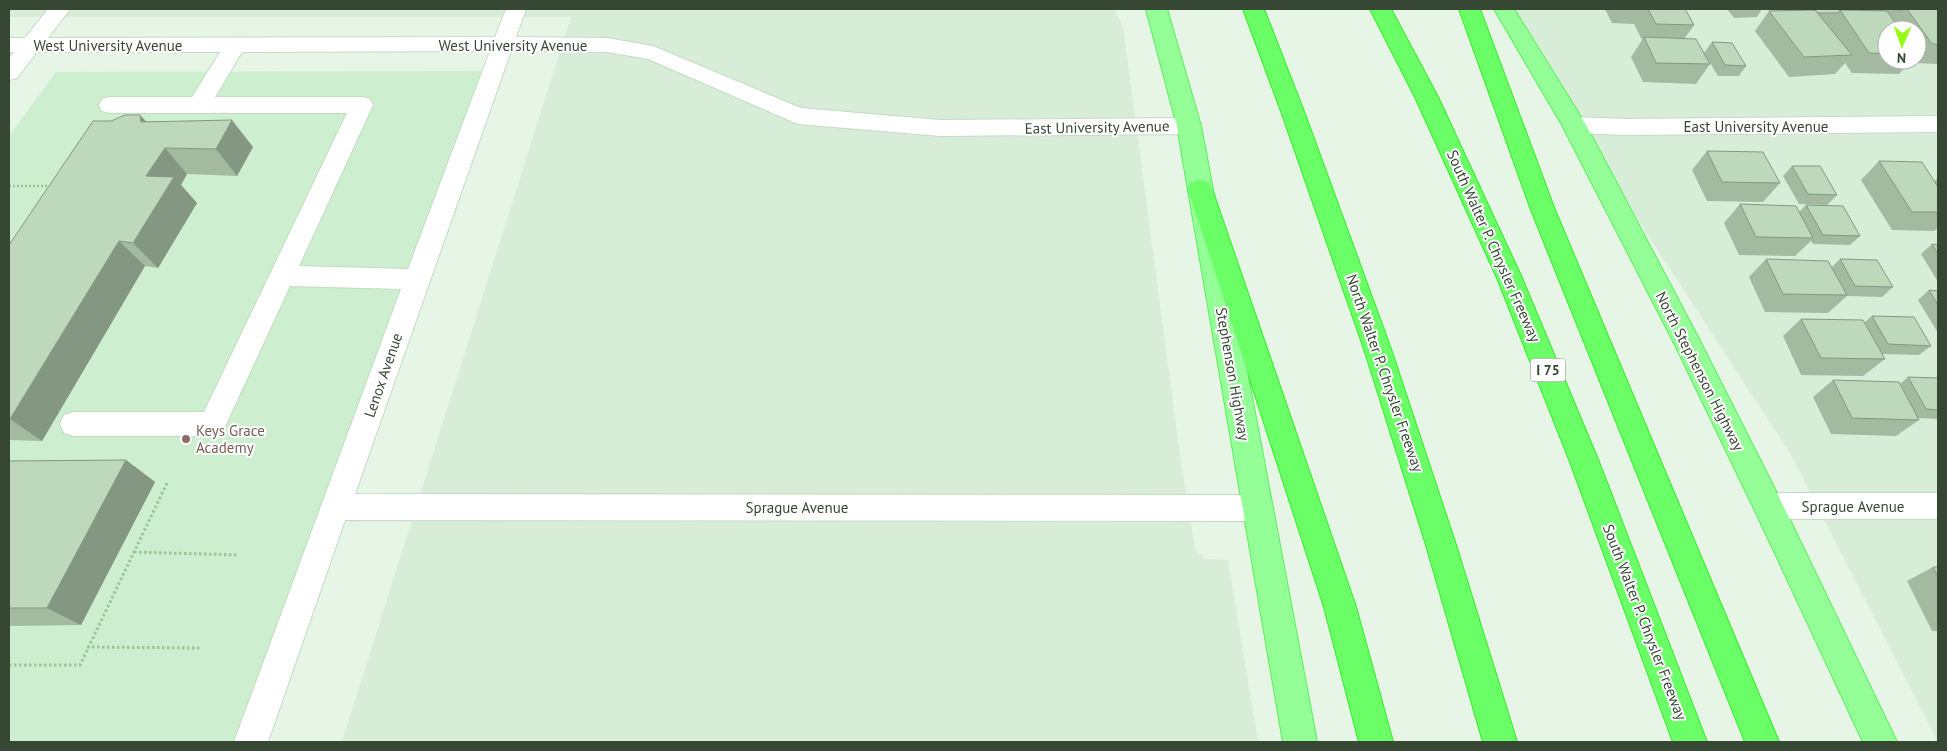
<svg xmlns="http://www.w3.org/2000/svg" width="1947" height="751" viewBox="0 0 1947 751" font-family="'PT Sans',sans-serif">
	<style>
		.residential { fill: #d8edd8; fill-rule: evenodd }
		.education { fill: #ceefcf }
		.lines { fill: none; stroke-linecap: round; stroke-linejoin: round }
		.minor-casing { stroke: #c2dcc2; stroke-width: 2 }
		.major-casing { stroke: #59f059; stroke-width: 2 }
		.highway-casing { stroke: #34ee27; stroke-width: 2 }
		.path-far1 { stroke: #9ac597; stroke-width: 2.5; stroke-dasharray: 2 2; stroke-linecap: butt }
		.path { stroke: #9ac597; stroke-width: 3; stroke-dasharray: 2.5 2.5; stroke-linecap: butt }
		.minor { fill: #fff; fill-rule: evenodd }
		.major { fill: #95ff97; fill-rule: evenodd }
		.highway { fill: #6bff67; fill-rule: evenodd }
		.wall { fill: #a3baa0 }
		.shaded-wall { fill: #849782 }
		.building { fill: #bdd8ba; stroke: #849782 }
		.education-dot { fill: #8d6e63; stroke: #fff; stroke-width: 2 }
		.labels { text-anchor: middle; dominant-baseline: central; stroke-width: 4; stroke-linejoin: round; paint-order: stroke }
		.shield { fill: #fff; stroke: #727f71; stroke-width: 1 }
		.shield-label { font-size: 14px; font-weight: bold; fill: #364834 }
		.street-label { font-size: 15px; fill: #364834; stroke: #fff }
		.education-label { font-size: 15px; fill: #785e54; stroke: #fff; text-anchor: start }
	</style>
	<rect width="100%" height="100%" fill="#e6f5e6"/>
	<path class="residential" d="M9,9H1114L1123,26L1180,455L1195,549L1205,559L1228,560L1258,742H342L571,17H9Z
		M1500,9H1938V742L1790,453ZM1887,30H1917V60H1887Z"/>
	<path class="education" d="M495,71L253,742H9V136L56,72Z"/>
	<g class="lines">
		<g class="minor-casing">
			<path id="minor" d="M48,9H70L48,38L495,37L506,9H526L516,37L607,38L653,46L801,108L940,120L1189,118L1197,120L1201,126L1197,132L1189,134L940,136L798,124L648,59L607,52L511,51L355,494L1258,495L1269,499L1273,508L1269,517L1258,521L345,520L268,742H234L401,289L290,286L222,433L212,436H74L64,433L60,424L64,415L74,412H204L347,113H110L102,111L99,105L102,99L110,97H192L220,52H37L17,78L9,80V58L14,52H9V38H25ZM490,51L408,269L299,266L373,105L370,99L362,97H215L242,52Z
				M1938,116V132L1626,135L1574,133L1566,131L1562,125L1566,119L1574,117L1626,119Z
				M1768,493H1938V519H1768L1757,515L1753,506L1757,497Z"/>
		</g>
		<g class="major-casing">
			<path id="major" d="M1146,9H1167L1201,126L1317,742H1283L1177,126Z
				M1494,9H1514L1586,125L1698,337L1779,497L1897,742H1863L1757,515L1675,345L1562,125Z"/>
		</g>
		<g class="highway-casing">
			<path id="highway" d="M1243,9H1264L1305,114L1391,349L1456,545L1517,742H1483L1426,545L1364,349L1282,114Z
				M1370,9H1391L1438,97L1522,278L1599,462L1707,742H1673L1570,462L1497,278L1415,97Z
				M1459,9H1480L1555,210L1779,742H1745L1531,210Z
				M1200,180L1209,183L1212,189L1356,607L1393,742H1359L1324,607L1188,189L1191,183Z"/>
		</g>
		<path class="path-far1" d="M9,186H51"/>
		<path class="path" d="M134,552L239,555
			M87,647L200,648
			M9,665H80L167,483"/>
		<use href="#minor" class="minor"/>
		<use href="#major" class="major"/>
		<use href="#highway" class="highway"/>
	</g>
	<path class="wall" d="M1605,9H1685L1694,25L1685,38L1710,64L1696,84L1643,82L1631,57L1642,40L1634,24L1612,23Z
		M1727,9H1762L1757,17L1734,18Z
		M1795,9H1841L1842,10L1859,11L1858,9H1938V64L1914,63L1912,60H1917V30H1887V60H1912L1899,74L1852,73L1845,63L1835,74L1789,77L1755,31L1769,11L1796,10Z
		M1712,42L1746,66L1739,76H1718L1704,53Z
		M140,115L146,121L253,147L237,176L187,174L181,185L197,203L158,268L145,266L42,441L9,440V245Z
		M1707,151L1780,183L1763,202L1707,201L1692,170Z
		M1879,161L1935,181L1938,178V228L1934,231L1892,230L1861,180Z
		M1792,166L1837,195L1827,205L1799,204L1783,176Z
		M1740,204L1799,212L1806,205L1860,236L1850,245L1813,244L1811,241L1795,256L1739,255L1724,223Z
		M1932,244L1938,245V282L1921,254Z
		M1766,259L1832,267L1840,259L1893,287L1882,297L1847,296L1828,313L1765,312L1749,277Z
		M1929,290L1938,291V333L1918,300Z
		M1872,316L1931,346L1919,355L1882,354L1885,359L1863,376L1801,375L1783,336L1801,319L1865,322Z
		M1908,377L1938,378V419L1919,418V420L1896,436L1831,434L1813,397L1833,380L1900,384Z
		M126,460L155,482L81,625L9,626V461Z
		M1933,567H1938V631H1932L1907,581Z"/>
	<path class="shaded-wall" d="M140,115L163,141L141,122Z
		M232,120L253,147L237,176L216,149Z
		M165,148L187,174L181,185L197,203L158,268L133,243L146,176Z
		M119,241L145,266L42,441L10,419Z
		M126,460L155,482L81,625L47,608Z"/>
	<path class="building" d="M1648,9H1685L1694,25L1656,24Z
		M1810,9H1841L1842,10H1840L1838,13H1818L1815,10H1810Z
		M1873,9H1904L1903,10Z
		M1907,9H1938V44H1932Z
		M1815,10L1852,55L1804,57L1769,11Z
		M1840,10L1887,11L1900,30H1887V54L1869,53Z
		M1644,37L1696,39L1710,64L1656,63Z
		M1712,42L1732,43L1746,66L1725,65Z
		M125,115H140L141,122L232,120L216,149L165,148L146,176L174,177L133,243L119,241L10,419H9V245L93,121H111Z
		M1707,151L1763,152L1780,183L1722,182Z
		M1879,161L1922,162L1938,187V212H1912Z
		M1792,166H1820L1837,195L1808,194Z
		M1740,204L1796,206L1813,238L1756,237Z
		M1806,205L1843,206L1860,236L1823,235Z
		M1932,244L1938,245V254Z
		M1766,259L1828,261L1847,295L1783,294Z
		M1840,259L1877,260L1893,287L1855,286Z
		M1929,290L1938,291V305Z
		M1872,316L1914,317L1931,346L1888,344Z
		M1801,319L1863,320L1885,359L1821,358Z
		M1908,377L1938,378V410L1926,409Z
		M1833,380L1899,382L1919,420L1852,418Z
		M126,460L47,608H9V461Z
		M1933,567H1938V577Z"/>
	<circle class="education-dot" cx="186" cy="439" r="5"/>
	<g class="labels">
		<rect class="shield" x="1530.5" y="358.5" width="35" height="23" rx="4"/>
		<g class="shield-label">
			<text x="1548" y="370">I 75</text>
		</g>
		<g class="street-label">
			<text x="108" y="45">West University Avenue</text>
			<text x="513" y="45">West University Avenue</text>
			<text x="1756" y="126">East University Avenue</text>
			<text transform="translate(1097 127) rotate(-1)">East University Avenue</text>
			<text transform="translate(1494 246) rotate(66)">South Walter P. Chrysler Freeway</text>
			<text transform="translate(1700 371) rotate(63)">North Stephenson Highway</text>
			<text transform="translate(1385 373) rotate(71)">North Walter P. Chrysler Freeway</text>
			<text transform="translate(1233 374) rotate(80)">Stephenson Highway</text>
			<text transform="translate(383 375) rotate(-71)">Lenox Avenue</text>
			<text x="1853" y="506">Sprague Avenue</text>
			<text x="797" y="507">Sprague Avenue</text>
			<text transform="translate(1645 622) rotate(69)">South Walter P. Chrysler Freeway</text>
		</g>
		<g class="education-label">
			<text x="196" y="430">Keys Grace<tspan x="196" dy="17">Academy</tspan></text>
		</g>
	</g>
	<rect width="1947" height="751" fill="none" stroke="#364834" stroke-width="20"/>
	<g transform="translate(1902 45) rotate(182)"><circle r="24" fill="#ffffff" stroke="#afb6ae"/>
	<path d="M0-4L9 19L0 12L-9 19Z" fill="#94ff13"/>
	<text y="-8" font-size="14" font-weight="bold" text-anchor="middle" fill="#364834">N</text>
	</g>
</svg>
